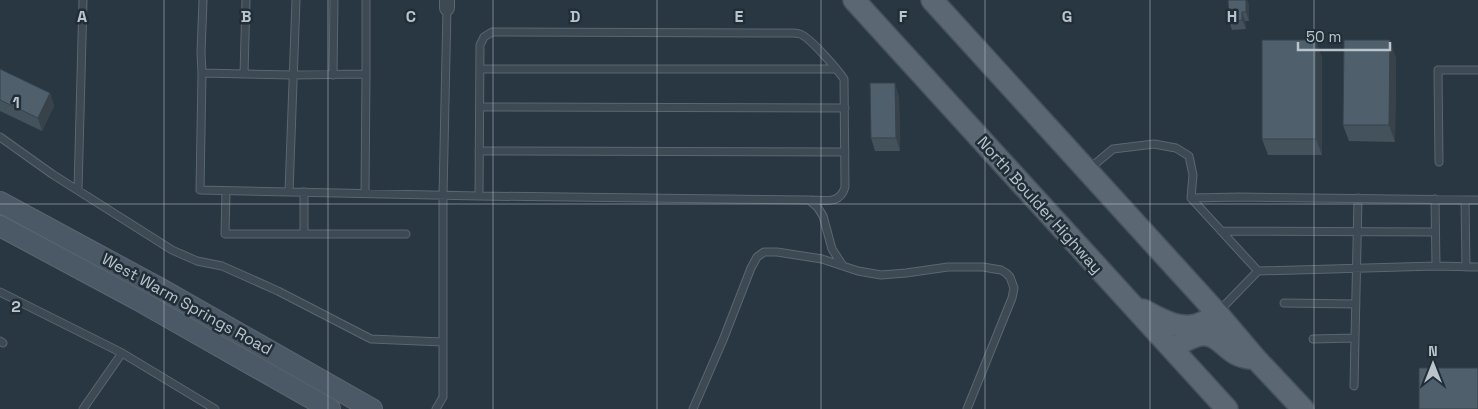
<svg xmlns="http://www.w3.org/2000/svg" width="1478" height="409" viewBox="0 0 1478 409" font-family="'Space Grotesk',sans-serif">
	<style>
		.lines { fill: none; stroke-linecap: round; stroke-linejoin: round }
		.lane-casing { stroke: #5b6770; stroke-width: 9 }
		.street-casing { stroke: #5b6770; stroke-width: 16 }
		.secondary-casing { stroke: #5b6770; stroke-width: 22 }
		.primary-casing { stroke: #47525c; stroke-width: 24 }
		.lane { stroke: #3d4953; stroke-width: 7 }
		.street { stroke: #3d4953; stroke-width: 14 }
		.secondary { stroke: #4b5866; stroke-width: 20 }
		.primary { stroke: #5b6873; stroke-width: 21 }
		.wall { fill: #44525c }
		.shaded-wall { fill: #37424b }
		.building { fill: #4f5f6b; stroke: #37424b }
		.grid { fill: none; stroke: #bac4cc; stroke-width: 1; stroke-opacity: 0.55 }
		.labels { text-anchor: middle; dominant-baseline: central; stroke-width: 5; stroke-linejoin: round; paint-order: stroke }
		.street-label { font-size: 16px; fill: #bac4cc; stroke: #212e38 }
		.grid-label { font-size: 16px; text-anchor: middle; font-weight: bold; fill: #bac4cc; stroke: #212e38; stroke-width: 5; stroke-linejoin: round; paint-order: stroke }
	</style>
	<rect width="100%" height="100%" fill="#293743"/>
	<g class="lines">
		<g class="lane-casing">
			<path id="lane" d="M480,69H836
				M202,73L201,53L203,0
				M244,74L246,0
				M366,74V0
				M333,75L334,0
				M480,107L845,108
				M0,137L52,174L172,250L197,261L222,266L278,291L371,339L443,342V397L436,409
				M479,151L845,152
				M1439,162L1438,70H1478
				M1089,169L1113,149L1154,144L1176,148L1189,156L1193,175L1191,198
				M78,190L83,0
				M226,191L225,234H304
				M289,192L296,0
				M304,192V234H406
				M365,193L366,74L293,75L202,73L200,190L479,196L809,200C824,200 840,205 845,187L844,79C838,70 811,39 802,35C802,34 795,33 794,33L492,32L484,37L480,45L479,196
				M1435,199L1436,266L1478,267
				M809,200L818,208L823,216L832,249L843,266
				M1465,200L1466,267
				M1221,231L1435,232
				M1258,271L1191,198L1240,197L1478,200
				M0,292L122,353L83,409
				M1284,303L1356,304
				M1219,311L1258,271L1436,266
				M1313,339L1355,338
				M0,341L3,343
				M443,342V195L447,8
				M122,353L215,409
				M1354,386L1358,198
				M693,409L723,340L751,268L757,257L764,252H777L822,259L858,271L881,275L906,273L948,267H983L1001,270L1006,273L1010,277L1014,288L1012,298L967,409"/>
		</g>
		<g class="street-casing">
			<path id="street" d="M447,0V8"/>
		</g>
		<g class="secondary-casing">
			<path id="secondary" d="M0,202L161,289L372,409
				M0,226L138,300L330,409"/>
		</g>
		<g class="primary-casing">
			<path id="primary" d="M854,0L1227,409
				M932,0L1217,313L1256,359L1303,409
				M1143,310C1161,320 1184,333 1204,322C1208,320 1213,316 1217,313
				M1183,342C1221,320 1219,355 1250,358"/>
		</g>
		<use href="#lane" class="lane"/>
		<use href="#street" class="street"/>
		<use href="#secondary" class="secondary"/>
		<use href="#primary" class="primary"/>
	</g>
	<path class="wall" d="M1249,4V21H1245L1246,29L1232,30L1229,21Z
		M1322,57V155H1268L1262,139Z
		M1396,57L1395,142L1349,141L1343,125Z
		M0,69L50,93L54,106L42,131L0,111Z
		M899,96L900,151H875L871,138Z"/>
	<path class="shaded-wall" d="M1246,0H1247L1249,4V21L1246,12Z
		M1242,12L1245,21L1246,29L1242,20Z
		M1316,40L1322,57V155L1316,139Z
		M1390,40L1396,57L1395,142L1389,125Z
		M895,83L899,96L900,151L896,138Z
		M50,93L54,106L42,131L38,118Z"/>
	<path class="building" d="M1228,0H1246V12H1242V20L1229,21Z
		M1262,40H1316V139H1262Z
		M1344,40H1390L1389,125H1343Z
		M0,69L50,93L38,118L0,100Z
		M870,83H895L896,138H871Z
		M1419,368H1478V409H1419Z"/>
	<path class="grid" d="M164,0V409M328,0V409M493,0V409M657,0V409M821,0V409M985,0V409M1150,0V409M1314,0V409M0,204H1478"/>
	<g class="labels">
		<g class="street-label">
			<text transform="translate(1040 205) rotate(48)">North Boulder Highway</text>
			<text transform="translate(187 304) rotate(29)">West Warm Springs Road</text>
		</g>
	</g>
	<g class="grid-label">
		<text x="82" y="22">A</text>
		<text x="246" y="22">B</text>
		<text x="411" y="22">C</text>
		<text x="575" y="22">D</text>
		<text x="739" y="22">E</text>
		<text x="903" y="22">F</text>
		<text x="1067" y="22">G</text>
		<text x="1232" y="22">H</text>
		<text x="16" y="108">1</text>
		<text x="16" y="312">2</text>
	</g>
	<g transform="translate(1433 364)" stroke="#212e38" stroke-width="4" paint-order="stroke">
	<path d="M0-4L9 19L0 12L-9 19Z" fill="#bac4cc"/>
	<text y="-8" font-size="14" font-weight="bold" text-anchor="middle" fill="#bac4cc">N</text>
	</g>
	<path d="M1298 42v8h92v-8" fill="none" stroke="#bac4cc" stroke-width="2.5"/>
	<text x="1306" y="42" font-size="15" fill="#bac4cc" stroke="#212e38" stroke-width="4" paint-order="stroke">50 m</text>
</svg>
